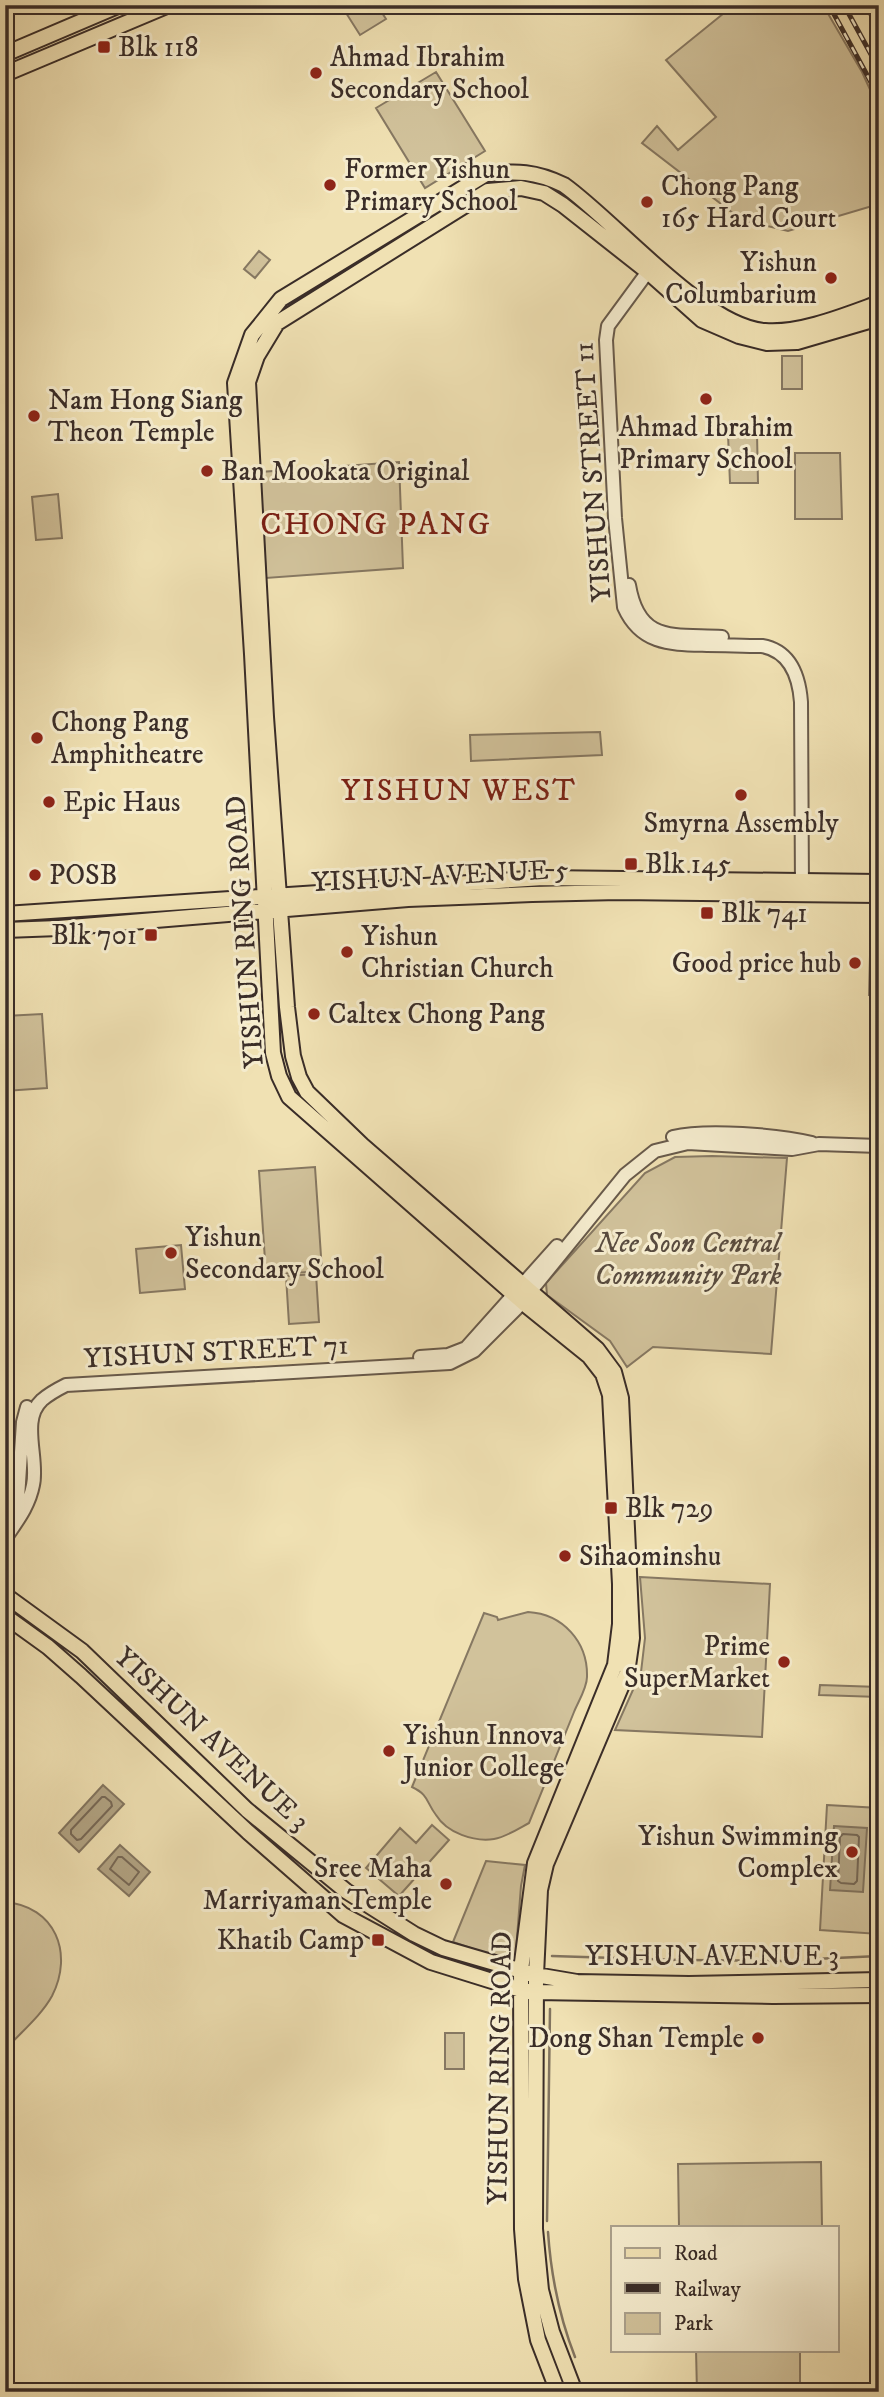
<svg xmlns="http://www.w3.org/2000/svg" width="884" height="2397" viewBox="0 0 884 2397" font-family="'IM FELL DW Pica',serif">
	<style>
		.green { fill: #d1c29b; stroke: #867862; stroke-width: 2 }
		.water { fill: #b2a484; stroke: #82745f; stroke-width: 2 }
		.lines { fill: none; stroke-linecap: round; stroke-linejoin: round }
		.shore { stroke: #766856; stroke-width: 2 }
		.stream { stroke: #82745f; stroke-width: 2.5 }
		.minor-casing { stroke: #685a4b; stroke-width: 16 }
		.major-casing { stroke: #3a2d28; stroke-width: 18 }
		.minor { stroke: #f5ecce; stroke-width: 12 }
		.major { stroke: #f0e1b3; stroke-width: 14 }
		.rail-casing { stroke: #3a2d28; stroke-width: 5 }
		.rail { stroke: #f5ecce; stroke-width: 2.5; stroke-dasharray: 8; stroke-linecap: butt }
		.poi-dot { fill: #8f2418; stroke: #f5ecce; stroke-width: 2.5 }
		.labels { text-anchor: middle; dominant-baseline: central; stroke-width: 6; stroke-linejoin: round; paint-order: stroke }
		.poi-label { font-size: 28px; fill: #3a2d28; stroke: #f5ecce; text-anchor: start }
		.street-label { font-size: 28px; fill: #3a2d28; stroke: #f5ecce }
		.park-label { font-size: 28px; font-style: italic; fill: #584b3f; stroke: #f5ecce }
		.neighbourhood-label { font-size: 30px; letter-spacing: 2px; fill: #7a1f14; stroke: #f5ecce }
		.quarter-label { font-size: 32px; letter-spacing: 2px; fill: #7a1f14; stroke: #f5ecce }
	</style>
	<rect width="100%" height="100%" fill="#f0e1b3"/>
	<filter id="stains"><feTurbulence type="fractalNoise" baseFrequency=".00286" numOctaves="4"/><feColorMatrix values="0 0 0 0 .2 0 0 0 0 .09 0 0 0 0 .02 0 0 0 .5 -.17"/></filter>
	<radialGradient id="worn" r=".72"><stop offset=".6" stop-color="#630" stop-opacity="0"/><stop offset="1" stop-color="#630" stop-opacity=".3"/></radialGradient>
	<path class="green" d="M341,5H377L386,19L360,35Z
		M734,5H823L862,72L879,109V204L788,231L742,220L642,143L657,126L678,150L716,117L666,60Z
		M436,72L485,151L425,188L376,108Z
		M259,251L270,260L255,278L244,269Z
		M782,356H802V389H782Z
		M757,433L758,483H730L728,434Z
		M795,453H840L842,519H795Z
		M399,462L403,568L266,578L260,472Z
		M58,494L62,538L36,540L32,497Z
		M600,732L602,755L471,761L470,735Z
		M871,917L879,918V995H869Z
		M42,1014L47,1088L5,1091V1016Z
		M712,1156L787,1158L771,1354L653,1347L627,1367L610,1341L547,1295L546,1283L645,1173L675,1157Z
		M315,1167L322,1271L266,1275L259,1171Z
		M181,1245L185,1289L140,1293L136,1249Z
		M316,1274L319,1322L289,1324L286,1276Z
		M640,1577L770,1584L762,1737L615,1730L641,1672L645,1638Z
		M528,1612C563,1614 588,1642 587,1677C587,1688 578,1702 574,1712C559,1749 544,1786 529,1823C518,1829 506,1837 494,1839C474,1842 447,1833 436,1815C426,1802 429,1795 412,1787L484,1613L497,1617L498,1620Z
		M820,1685L879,1687V1697L819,1695Z
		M827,1805L879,1808V1934L820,1930Z
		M432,1825L449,1840L399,1896L366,1868L400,1828L416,1843Z
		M486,1861L525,1865L521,1886L515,1963L453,1942Z
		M5,1902C55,1906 74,1953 52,1996C41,2016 20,2033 5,2050Z
		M445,2033H464V2069H445Z
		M821,2162L822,2227H679L678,2164Z
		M696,2350H800V2392H697Z"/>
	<path class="water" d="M103,1785L124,1804L79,1852L59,1833Z
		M834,1826L867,1828L863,1892L830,1890Z
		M120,1845L150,1872L129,1896L98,1869Z"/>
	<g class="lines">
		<path class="shore" d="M102,1797H105L111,1802L112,1806L81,1839L77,1840L71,1834V1830Z
			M843,1834L857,1835L859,1837L857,1881L854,1884L841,1883L838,1881L840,1837Z
			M122,1857L139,1872L129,1885L110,1869L118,1857Z"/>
		<path class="stream" d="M552,1956L678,1960
			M814,1959L879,1956
			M687,1960L785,1961
			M547,2221L550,2009
			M548,2232C551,2276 559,2316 575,2357"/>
		<g class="minor-casing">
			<path id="minor" d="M652,266L608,326L606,340L615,518L624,607C641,645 671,644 707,645C725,645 743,646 762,646C790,651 799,676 801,702L802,889
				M629,585C639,644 674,634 722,637
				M673,1137C707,1129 778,1135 812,1143
				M420,1357L448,1355L466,1348L557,1246
				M5,1517L18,1498L23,1422L27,1407
				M5,1539C17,1521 29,1506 33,1485C39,1459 20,1420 42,1400C49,1394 58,1389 66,1385L450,1363L474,1351L517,1308L625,1175L655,1151L688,1143L792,1149L819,1144L879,1146"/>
		</g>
		<g class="major-casing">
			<path id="major" d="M873,5L879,15
				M5,54L120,5
				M5,74L169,5
				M5,914L543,878L879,882
				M5,930L59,928L408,899L532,894L619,892L879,895
				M5,1595L82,1651L247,1810L346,1891L414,1934L443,1948L536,1975L577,1982L689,1984L879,1980
				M5,1616L48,1647L81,1676L248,1832L343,1915L431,1962L521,1990L536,1992L773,1996L879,1995
				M558,2392L538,2340L526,2279L522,2229L521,1970L535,1863L615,1665L620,1624V1584L610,1395L603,1374L589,1356L527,1306L289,1097L279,1076L273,1053L252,654L235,383L252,335L281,299L486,174C517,171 535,171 564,185C616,222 704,327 765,331C800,334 846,315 879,303
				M575,2392L552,2332L541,2290L535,2229L536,1975L540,1890L546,1864L627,1673L632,1638L621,1398L614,1372L597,1349L362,1145L307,1092L299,1077L293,1056L287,1007L266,717L248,382L257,356L277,323L488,191L521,188L544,193L563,205L648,272L702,320L739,336L767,343L797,342L879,318"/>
		</g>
		<use href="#minor" class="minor"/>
		<use href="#major" class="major"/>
		<g class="rail-casing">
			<path id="rail" d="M829,5L879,97
				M844,5L879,69"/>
		</g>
		<use href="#rail" class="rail"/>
	</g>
	<g class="poi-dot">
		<rect x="97" y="40" width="14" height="14" rx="3.5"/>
		<circle cx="316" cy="73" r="7"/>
		<circle cx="330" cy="185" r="7"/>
		<circle cx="647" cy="202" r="7"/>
		<circle cx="831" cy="278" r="7"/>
		<circle cx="706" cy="399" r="7"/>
		<circle cx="34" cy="416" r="7"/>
		<circle cx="207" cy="471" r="7"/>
		<circle cx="37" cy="738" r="7"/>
		<circle cx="741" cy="795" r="7"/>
		<circle cx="49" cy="802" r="7"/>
		<rect x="624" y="857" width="14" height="14" rx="3.5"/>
		<circle cx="35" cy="875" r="7"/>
		<rect x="700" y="906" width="14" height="14" rx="3.5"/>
		<rect x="144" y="928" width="14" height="14" rx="3.5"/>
		<circle cx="347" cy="952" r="7"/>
		<circle cx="855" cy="963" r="7"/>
		<circle cx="314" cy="1014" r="7"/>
		<circle cx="171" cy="1253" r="7"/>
		<rect x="604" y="1501" width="14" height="14" rx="3.5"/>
		<circle cx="565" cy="1556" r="7"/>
		<circle cx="784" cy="1662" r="7"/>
		<circle cx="389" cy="1751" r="7"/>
		<circle cx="852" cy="1852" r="7"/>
		<circle cx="446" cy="1884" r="7"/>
		<rect x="371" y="1933" width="14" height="14" rx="3.5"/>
		<circle cx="758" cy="2038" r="7"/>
	</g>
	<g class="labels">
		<g class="poi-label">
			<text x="118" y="47">Blk 118</text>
			<text x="330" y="57">Ahmad Ibrahim<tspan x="330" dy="32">Secondary School</tspan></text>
			<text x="344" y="169">Former Yishun<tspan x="344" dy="32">Primary School</tspan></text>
			<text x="661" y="186">Chong Pang<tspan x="661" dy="32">165 Hard Court</tspan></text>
			<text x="817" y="262" text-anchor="end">Yishun<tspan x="817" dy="32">Columbarium</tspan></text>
			<text x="48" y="400">Nam Hong Siang<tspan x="48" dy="32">Theon Temple</tspan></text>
			<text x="706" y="427" text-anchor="middle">Ahmad Ibrahim<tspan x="706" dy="32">Primary School</tspan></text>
			<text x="221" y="471">Ban Mookata Original</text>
			<text x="51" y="722">Chong Pang<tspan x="51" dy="32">Amphitheatre</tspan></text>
			<text x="63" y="802">Epic Haus</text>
			<text x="741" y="823" text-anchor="middle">Smyrna Assembly</text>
			<text x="645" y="864">Blk 145</text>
			<text x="49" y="875">POSB</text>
			<text x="721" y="913">Blk 741</text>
			<text x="137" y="935" text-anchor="end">Blk 701</text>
			<text x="361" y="936">Yishun<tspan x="361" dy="32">Christian Church</tspan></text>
			<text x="841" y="963" text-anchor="end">Good price hub</text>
			<text x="328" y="1014">Caltex Chong Pang</text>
			<text x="185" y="1237">Yishun<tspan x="185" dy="32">Secondary School</tspan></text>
			<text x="625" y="1508">Blk 729</text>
			<text x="579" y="1556">Sihaominshu</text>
			<text x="770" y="1646" text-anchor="end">Prime<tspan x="770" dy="32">SuperMarket</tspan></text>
			<text x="403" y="1735">Yishun Innova<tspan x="403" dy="32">Junior College</tspan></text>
			<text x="838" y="1836" text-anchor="end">Yishun Swimming<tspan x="838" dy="32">Complex</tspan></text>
			<text x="432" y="1868" text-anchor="end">Sree Maha<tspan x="432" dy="32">Marriyaman Temple</tspan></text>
			<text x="364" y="1940" text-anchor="end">Khatib Camp</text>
			<text x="744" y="2038" text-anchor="end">Dong Shan Temple</text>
		</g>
		<g class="street-label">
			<text transform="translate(593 472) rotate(-94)">YISHUN STREET 11</text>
			<text transform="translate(440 876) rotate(-3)">YISHUN AVENUE 5</text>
			<text transform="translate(245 932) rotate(-94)">YISHUN RING ROAD</text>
			<text transform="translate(216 1352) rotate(-3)">YISHUN STREET 71</text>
			<text transform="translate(212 1739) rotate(43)">YISHUN AVENUE 3</text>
			<text x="712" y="1956">YISHUN AVENUE 3</text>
			<text transform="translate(500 2068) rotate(-89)">YISHUN RING ROAD</text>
		</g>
		<g class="park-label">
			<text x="688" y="1243">Nee Soon Central<tspan x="688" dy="32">Community Park</tspan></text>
		</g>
		<g class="neighbourhood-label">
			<text x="459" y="791">YISHUN WEST</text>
		</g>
		<g class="quarter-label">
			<text x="376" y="525">CHONG PANG</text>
		</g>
	</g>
	<rect width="884" height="2397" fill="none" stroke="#f0e1b3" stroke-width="28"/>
	<rect x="7" y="7" width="870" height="2383" fill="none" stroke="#3a2d28" stroke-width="3.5"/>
	<rect x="14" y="14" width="856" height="2369" fill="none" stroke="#3a2d28" stroke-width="2"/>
	<rect x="611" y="2226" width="228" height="126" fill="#f5ecce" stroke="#aaa08c" stroke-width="2"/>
	<rect x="625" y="2248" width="35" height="10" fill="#f0e1b3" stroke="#aaa08c" stroke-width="2"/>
	<text x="674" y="2260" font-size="21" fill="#3a2d28">Road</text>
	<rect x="625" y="2283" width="35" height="10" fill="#3a2d28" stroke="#aaa08c" stroke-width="2"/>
	<text x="674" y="2296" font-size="21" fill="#3a2d28">Railway</text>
	<rect x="625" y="2313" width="35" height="21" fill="#d1c29b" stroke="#aaa08c" stroke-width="2"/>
	<text x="674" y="2330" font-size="21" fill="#3a2d28">Park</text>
	<rect width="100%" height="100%" filter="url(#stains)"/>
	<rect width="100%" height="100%" fill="url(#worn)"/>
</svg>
